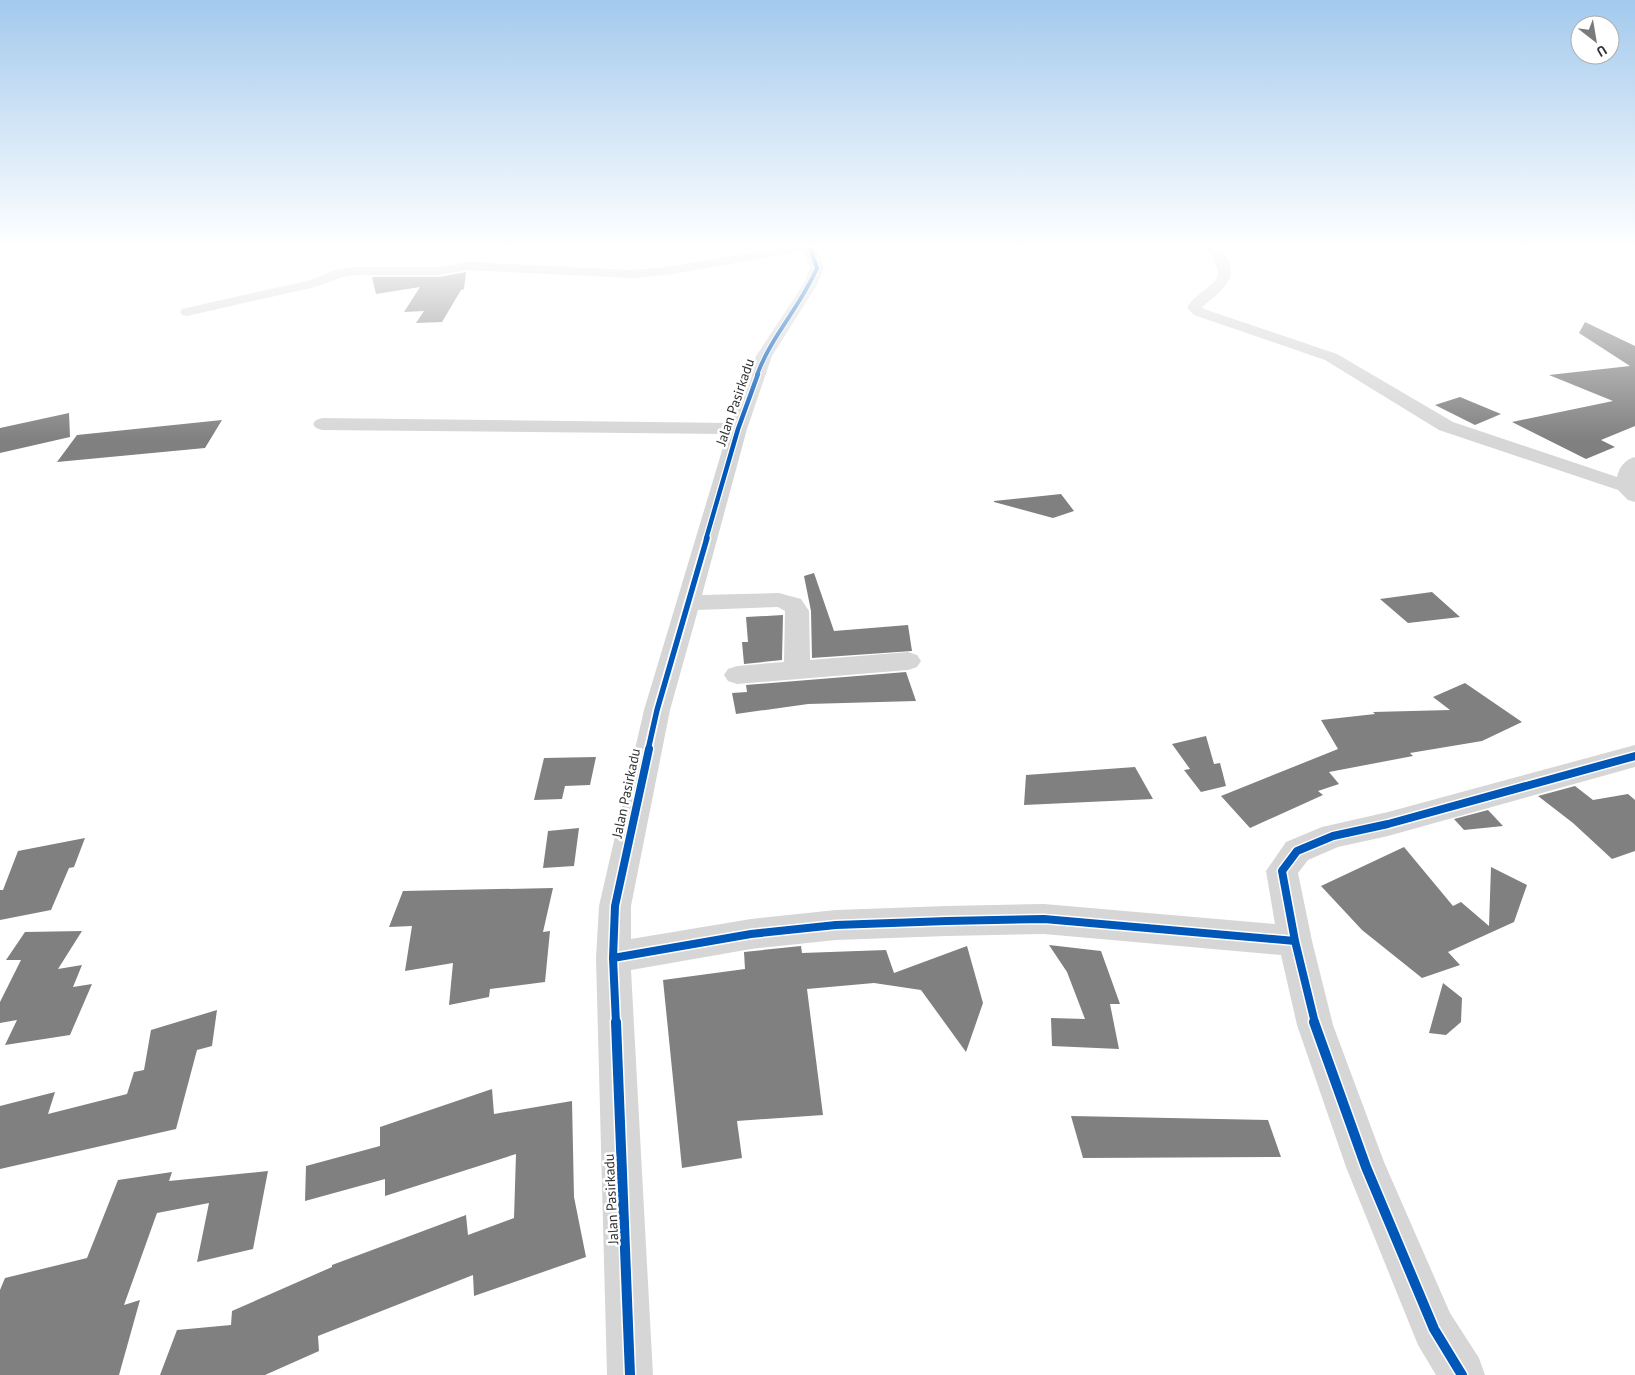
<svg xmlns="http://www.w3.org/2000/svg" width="1635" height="1375" viewBox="0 0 1635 1375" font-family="'PT Sans',sans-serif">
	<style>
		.building { fill: #808080 }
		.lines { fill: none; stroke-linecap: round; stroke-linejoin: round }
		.street { fill: #d6d6d6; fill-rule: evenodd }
		.cycleway-far4-casing { stroke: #fff; stroke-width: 5.5 }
		.cycleway-far3-casing { stroke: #fff; stroke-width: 7 }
		.cycleway-far2-casing { stroke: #fff; stroke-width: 9 }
		.cycleway-far1-casing { stroke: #fff; stroke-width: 11 }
		.cycleway-casing { stroke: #fff; stroke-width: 13 }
		.cycleway-far4 { stroke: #0057b8; stroke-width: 4 }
		.cycleway-far3 { stroke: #0057b8; stroke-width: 4.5 }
		.cycleway-far2 { stroke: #0057b8; stroke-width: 5.5 }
		.cycleway-far1 { stroke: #0057b8; stroke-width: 8 }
		.cycleway { stroke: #0057b8; stroke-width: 10 }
		.labels { text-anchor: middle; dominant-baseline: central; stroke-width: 5; stroke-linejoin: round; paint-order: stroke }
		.street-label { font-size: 14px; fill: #323232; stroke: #fff }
	</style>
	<rect width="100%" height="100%" fill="#fff"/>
	<path class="building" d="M466,272L464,289L461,290L442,322L416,323L424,311L404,312L420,287L376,294L372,277H439Z
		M1585,322L1635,346V426L1601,440L1615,447L1586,459L1512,422L1613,401L1549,375L1630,366L1579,333Z
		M1460,397L1501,414L1475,425L1435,405Z
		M69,413L70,437L0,453V428Z
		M222,420L205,448L57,462L77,435Z
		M1061,494L1074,511L1053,518L994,502V501Z
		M814,573L834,631L908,625L912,651L812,658L811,611L804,576Z
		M1432,592L1460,617L1408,623L1380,599Z
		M783,615L782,660L744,664L742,642H748L746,617Z
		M906,672L916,701L808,704L736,714L732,693L747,692L746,685Z
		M1465,683L1522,722L1482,741L1410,753L1413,756L1329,772L1339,784L1318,791L1323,795L1250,828L1221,796L1338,749L1321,720L1375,714L1373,712L1450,710L1433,697Z
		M1206,736L1214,764L1220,763L1226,786L1201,792L1184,770L1190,769L1172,744Z
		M596,757L590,785L565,786L562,799L534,800L544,758Z
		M1135,767L1153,799L1024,805L1026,775Z
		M1575,786L1593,800L1628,794L1635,800V851L1612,859L1573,823L1538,796Z
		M1488,810L1503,826L1464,830L1454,819Z
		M579,828L574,866L543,868L548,831Z
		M85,838L74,867L69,868L51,910L0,920V890H3L18,851Z
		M1404,847L1453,906L1461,902L1489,926L1491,867L1527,885L1514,922L1448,952L1460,965L1422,978L1362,930L1321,886Z
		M553,888L543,932L550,931L545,982L490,989L489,997L449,1005L453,963L405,971L412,926L389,927L403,891Z
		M82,931L58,969L82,965L73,987L92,984L70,1035L5,1045L17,1020L0,1023V1002L21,960H6L25,932Z
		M1049,945L1101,951L1120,1004H1110L1119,1049L1052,1046L1051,1018L1085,1019L1067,972Z
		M801,946L802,953L886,950L894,973L967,946L983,1003L966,1052L921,990L874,983L807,989L823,1115L737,1121L742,1158L682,1168L663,980L745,969L744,952Z
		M1443,983L1462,998L1461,1022L1446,1035L1429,1033Z
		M217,1010L212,1046L197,1050L176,1129L0,1169V1106L55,1092L48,1114L127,1094L134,1072L144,1070L151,1030Z
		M492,1089L494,1114L572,1101L574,1197L586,1257L474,1296L473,1275L318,1336L319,1351L265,1375H160L177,1330L231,1325L232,1311L332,1267V1265L466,1215L468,1235L514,1218L516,1154L385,1196V1179L305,1201L306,1166L380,1146V1127Z
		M1071,1116L1268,1120L1281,1157L1083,1158Z
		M268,1171L253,1249L197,1262L209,1203L157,1213L124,1305L140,1300L119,1375H0V1290L5,1278L87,1258L118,1180L172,1172L169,1181Z"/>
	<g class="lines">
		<path class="street" d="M780,248H816L824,268L817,285L772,356L747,429L702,595L779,593L801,599L809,611L810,660L908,652L917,655L921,661L917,667L908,670L737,684L728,681L724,675L728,669L737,666L784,662L785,611L778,607L698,610L670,710L631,906V939L751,919L836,910L947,906L1044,904L1275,924L1266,871L1286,842L1322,827L1388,812L1635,745V767L1388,836L1338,847L1308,860L1298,873L1312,941L1333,1025L1384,1162L1450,1313L1479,1358L1485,1375H1436L1418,1345L1346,1167L1297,1025L1281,955L1044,934L947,936L836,940L751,949L631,970L653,1375H607L596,958L599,906L644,710L727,434L322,430L316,428L313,424L316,420L322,418L731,423L756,356L803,285L810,268L804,251L666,275L632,278L468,270L439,275H355L343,277L315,287L187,316L182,315L180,312L182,309L311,280L335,270L355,267H439L468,262L632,270L666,267Z
			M1206,248H1220C1244,275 1225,288 1202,307L1204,309L1337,354L1453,422L1617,477C1619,467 1626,459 1635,457V502L1628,500L1618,490L1439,430L1325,360L1194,315L1188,309V306C1206,280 1234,286 1206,248Z"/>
		<g class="cycleway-far4-casing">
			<path id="cycleway-far4" d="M757,375C771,336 801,306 817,268L810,248"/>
		</g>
		<g class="cycleway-far3-casing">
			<path id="cycleway-far3" d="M706,539L738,429L758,374"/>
		</g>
		<g class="cycleway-far2-casing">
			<path id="cycleway-far2" d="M648,750L657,710L707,538"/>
		</g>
		<g class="cycleway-far1-casing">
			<path id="cycleway-far1" d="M613,958L751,934L836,925L947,921L1044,919L1295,941
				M616,1023L613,958L615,906L649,749
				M1315,1023L1295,941L1282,871L1297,851L1333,836L1388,824L1635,756"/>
		</g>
		<g class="cycleway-casing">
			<path id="cycleway" d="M616,1022L630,1375
				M1314,1022L1366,1167L1434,1329L1462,1375"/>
		</g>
		<use href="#cycleway-far4" class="cycleway-far4"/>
		<use href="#cycleway-far3" class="cycleway-far3"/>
		<use href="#cycleway-far2" class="cycleway-far2"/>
		<use href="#cycleway-far1" class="cycleway-far1"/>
		<use href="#cycleway" class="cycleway"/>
	</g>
	<linearGradient id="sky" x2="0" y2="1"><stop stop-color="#a3caed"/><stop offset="0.56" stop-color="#fff"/><stop offset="1" stop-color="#fff" stop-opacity="0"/></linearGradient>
	<rect width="1635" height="440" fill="url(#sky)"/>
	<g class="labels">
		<g class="street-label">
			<text transform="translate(735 402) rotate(-71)">Jalan Pasirkadu</text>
			<text transform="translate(626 793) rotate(-78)">Jalan Pasirkadu</text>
			<text transform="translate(611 1199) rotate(-93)">Jalan Pasirkadu</text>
		</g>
	</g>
	<g transform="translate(1595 40) rotate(149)"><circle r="24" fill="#ffffff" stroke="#adadad"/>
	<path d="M0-4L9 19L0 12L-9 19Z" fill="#7a7a7a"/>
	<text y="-8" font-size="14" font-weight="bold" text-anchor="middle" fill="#323232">U</text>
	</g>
</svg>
